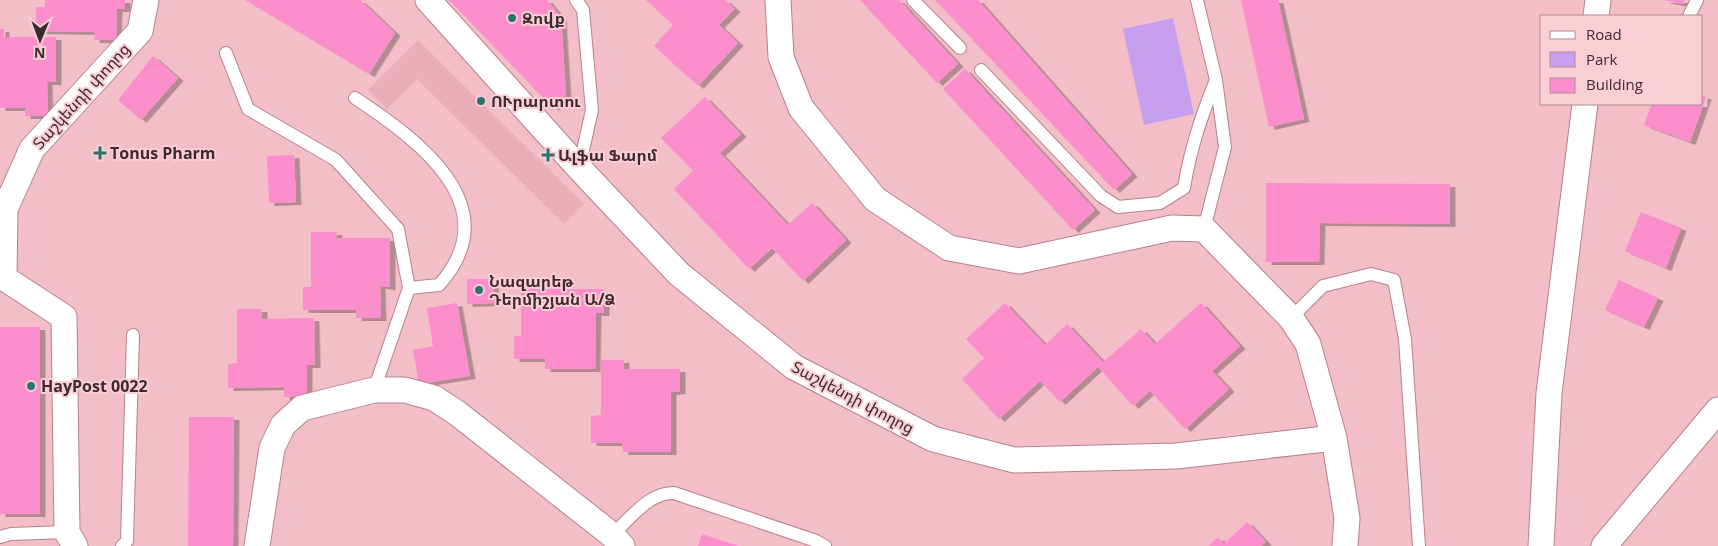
<svg xmlns="http://www.w3.org/2000/svg" width="1718" height="546" viewBox="0 0 1718 546" font-family="'Open Sans','Noto Sans Armenian',sans-serif">
	<style>
		.built { fill: #eaaeb9 }
		.green { fill: #c79fef }
		.building { fill: #fc8ecb; filter: url(#shadow) }
		.lines { fill: none; stroke-linecap: round; stroke-linejoin: round }
		.lane-casing { stroke: #b5838c; stroke-width: 14 }
		.street-casing { stroke: #b5838c; stroke-width: 27 }
		.lane { stroke: #fff; stroke-width: 12 }
		.street { stroke: #fff; stroke-width: 25 }
		.poi-dot { fill: #2a726c; stroke: #faced5; stroke-width: 2 }
		.labels { text-anchor: middle; dominant-baseline: central; stroke-width: 4; stroke-linejoin: round; paint-order: stroke }
		.poi-label { font-size: 16px; font-weight: bold; fill: #3e2a2d; stroke: #faced5; text-anchor: start }
		.street-label { font-size: 16px; fill: #3e2a2d; stroke: #faced5 }
	</style>
	<defs>
		<filter id="shadow"><feDropShadow dx="5.5" dy="3" stdDeviation="0" flood-color="#0004"/></filter>
	</defs>
	<rect width="100%" height="100%" fill="#f3bec7"/>
	<path class="built" d="M418,40L584,204L564,224L417,79L387,109L368,90Z"/>
	<path class="green" d="M1173,18L1194,114L1144,125L1123,29Z"/>
	<path class="building" d="M45,0H125V9H117L116,40H94L95,32L36,31V7H45Z
		M245,0H360L395,33L369,74Z
		M449,0H547L561,17L566,96L553,108Z
		M646,0H725L735,9L719,25L738,43L698,86L654,46L673,25Z
		M860,0H899L958,64L937,83Z
		M935,0H978L1132,174L1114,190Z
		M1241,0H1278L1304,119L1269,127Z
		M1663,0H1684L1683,4Z
		M0,29H4V37H56V82H47L48,116H25V108H0Z
		M153,56L178,78L141,120L118,100Z
		M965,69L1095,210L1073,230L943,89Z
		M1702,95L1706,97L1690,142L1644,125L1652,104H1702Z
		M705,97L741,134L720,153L788,225L812,203L846,240L803,281L772,248L749,269L674,189L693,171L661,138Z
		M294,155L296,202L269,203L267,156Z
		M1266,183L1450,184V224L1320,223L1319,262H1266Z
		M1641,212L1681,228L1666,268L1625,251Z
		M311,232H337L336,238H390V287L380,286L381,318H356V310H303V287H311Z
		M521,278H546V289H604V313H596L595,369H545V359H514V336H521Z
		M467,279H493L494,303L467,304Z
		M1619,280L1658,298L1644,327L1605,310Z
		M457,303L470,376L419,384L413,350L433,346L427,308Z
		M1005,303L1045,345L1067,324L1103,362L1141,329L1155,344L1201,303L1240,346L1212,371L1229,389L1185,429L1150,391L1133,406L1098,367L1060,402L1040,381L999,419L962,379L984,358L966,339Z
		M237,309H262V319L314,318L315,365H307V396L284,397V387L228,388V364L237,363Z
		M0,327H40V514H0Z
		M601,360H624V369H680V391L671,392V452H623L622,443H591V416L601,415Z
		M189,417H234L233,546H188Z
		M1247,522L1266,542L1261,546H1209L1218,537L1224,544Z
		M702,534L739,546H698Z"/>
	<g class="lines">
		<g class="lane-casing">
			<path id="lane" d="M576,0L583,10L592,110L579,168
				M913,0L960,48
				M1197,0L1216,80L1225,147L1204,229
				M1689,16L1697,0
				M226,53L248,109L336,160L398,229L409,288L374,390
				M981,70L1101,196L1118,207L1160,203L1184,188C1190,150 1201,116 1216,80
				M355,98C417,139 510,206 439,285L409,288
				M1291,318L1323,286L1371,274L1394,280L1405,339L1419,546
				M612,535C630,519 649,492 674,493L816,541L825,546
				M0,537L11,534L67,532
				M122,546L127,541L133,335"/>
		</g>
		<g class="street-casing">
			<path id="street" d="M428,0L579,168L679,274L794,367L933,439L1014,460L1176,456L1334,438
				M778,0L781,57L801,108L875,199L949,248L1019,261L1172,228L1204,229L1291,318L1308,344L1334,438L1347,518L1345,546
				M1596,16L1598,0
				M75,546L67,532L64,317L4,278L5,209L32,149L140,31L146,0
				M257,546L272,448L283,425L302,408L374,390H405L434,398L457,413L612,535L622,546
				M1541,546L1549,393L1585,104
				M1604,546L1718,410"/>
		</g>
		<use href="#lane" class="lane"/>
		<use href="#street" class="street"/>
	</g>
	<g class="poi-dot">
		<circle cx="512" cy="18" r="5"/>
		<circle cx="481" cy="101" r="5"/>
		<path d="M97.5 145.5h5v5h5v5h-5v5h-5v-5h-5v-5h5z"/>
		<path d="M545.5 147.5h5v5h5v5h-5v5h-5v-5h-5v-5h5z"/>
		<circle cx="479" cy="290" r="5"/>
		<circle cx="31" cy="386" r="5"/>
	</g>
	<g class="labels">
		<g class="poi-label">
			<text x="522" y="18">Զովք</text>
			<text x="491" y="101">ՈՒրարտու</text>
			<text x="110" y="153">Tonus Pharm</text>
			<text x="558" y="155">Ալֆա Ֆարմ</text>
			<text x="489" y="281">Նազարեթ<tspan x="489" dy="18">Դերմիշյան Ա/Ձ</tspan></text>
			<text x="41" y="386">HayPost 0022</text>
		</g>
		<g class="street-label">
			<text transform="translate(81 96) rotate(-48)">Տաշկենդի փողոց</text>
			<text transform="translate(853 397) rotate(28)">Տաշկենդի փողոց</text>
		</g>
	</g>
	<rect x="1540" y="15" width="162" height="90" fill="#faced5" stroke="#af8c92"/>
	<rect x="1550" y="31" width="25" height="8" fill="#ffffff" stroke="#af8c92"/>
	<text x="1586" y="40" font-size="15" fill="#3e2a2d">Road</text>
	<rect x="1550" y="52" width="25" height="15" fill="#c79fef" stroke="#af8c92"/>
	<text x="1586" y="65" font-size="15" fill="#3e2a2d">Park</text>
	<rect x="1550" y="78" width="25" height="15" fill="#fc8ecb" stroke="#af8c92"/>
	<text x="1586" y="90" font-size="15" fill="#3e2a2d">Building</text>
	<g transform="translate(40 40) rotate(181)" stroke="#faced5" stroke-width="4" paint-order="stroke">
	<path d="M0-4L9 19L0 12L-9 19Z" fill="#3e2a2d"/>
	<text y="-8" font-size="14" font-weight="bold" text-anchor="middle" fill="#3e2a2d">N</text>
	</g>
</svg>
